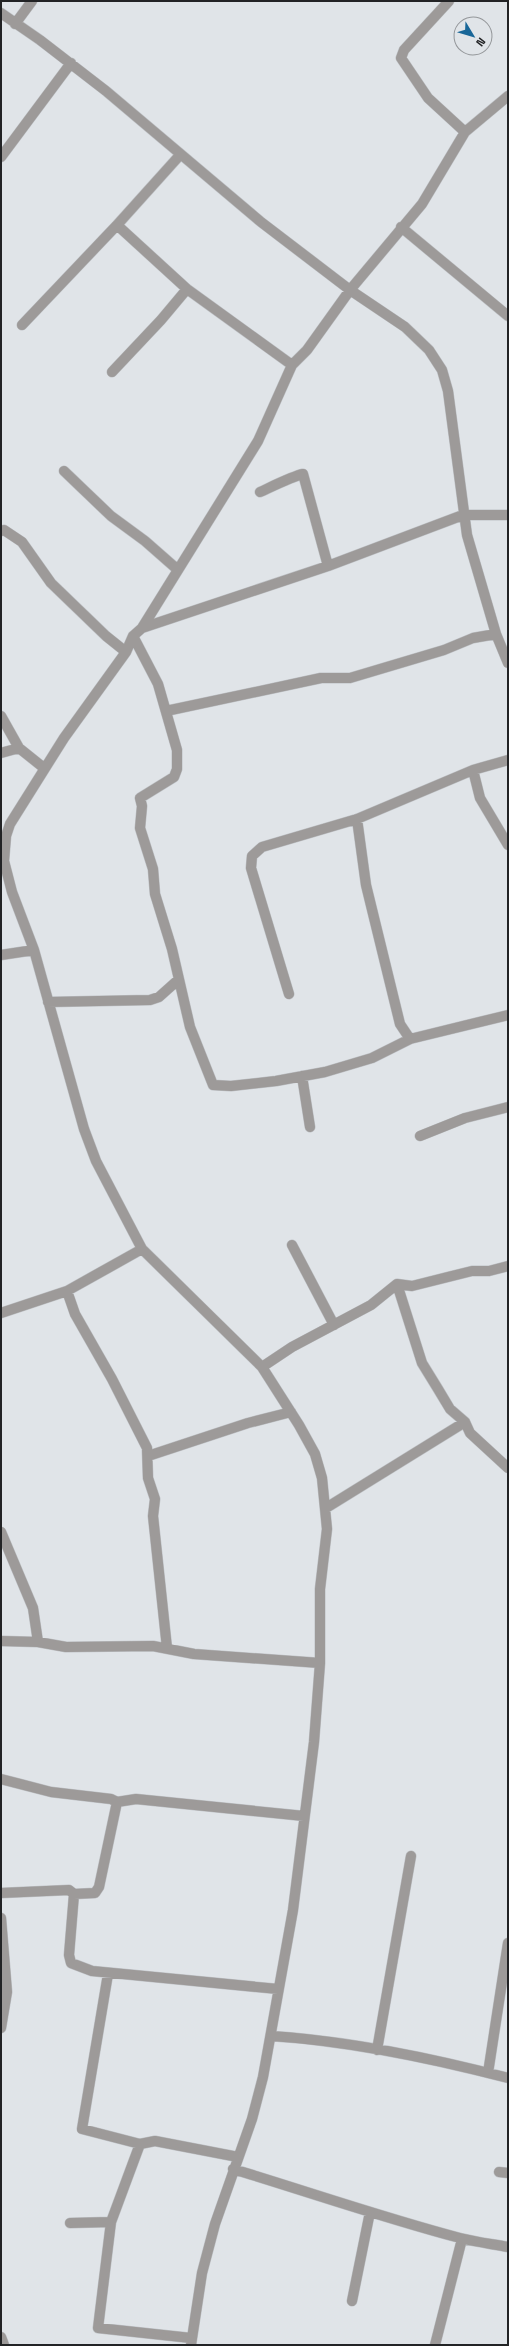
<svg xmlns="http://www.w3.org/2000/svg" width="509" height="2346" viewBox="0 0 509 2346" font-family="'Space Grotesk',sans-serif">
	<style>
		.lines { fill: none; stroke-linecap: round; stroke-linejoin: round }
		.street-casing { stroke: #bec1c5; stroke-width: 11 }
		.street { stroke: #9d9a99; stroke-width: 10 }
	</style>
	<rect width="100%" height="100%" fill="#e0e4e8"/>
	<g class="lines">
		<g class="street-casing">
			<path id="street" d="M449,1L404,50L401,58L428,98L465,132
				M1,13L40,40L106,91L261,222L350,290L405,327L429,350L442,370L448,391L467,535L496,634L508,663
				M15,24L32,1
				M180,155L117,225L187,289L292,365
				M1,157L71,63
				M401,227L508,316
				M22,325L117,225
				M112,372L161,320L187,289
				M64,471L111,516L145,541L178,570
				M260,492C271,487 293,476 303,474L328,566
				M1,531L4,530L22,542L51,583L106,636L126,652
				M142,628L328,566L463,515H508
				M133,636L158,684L177,750V769L174,777L140,798L142,806L140,828L153,869L155,894L172,949L190,1027L213,1085L231,1086L276,1081L325,1072L372,1058L410,1039L508,1015
				M166,711L321,678H350L444,650L473,638L496,634
				M1,716L19,748
				M1,753L19,748L44,768
				M473,770L480,798L508,845
				M357,819L366,885L400,1024L410,1039
				M1,955L34,950
				M289,994L251,868L252,856L262,847L357,819L473,770L508,760
				M48,1002L150,1000L159,997L178,980
				M302,1076L310,1127
				M420,1136L465,1118L508,1107
				M292,1245L334,1325
				M397,1284L422,1363L438,1389L450,1409L465,1422L470,1433L508,1468
				M67,1291L75,1314L112,1379L147,1448L148,1478L155,1499L153,1516L167,1648
				M1,1313L67,1291L142,1249
				M262,1367L292,1347L371,1305L397,1284L412,1286L472,1271H489L508,1266
				M148,1456L248,1423L291,1412
				M326,1508L465,1422
				M1,1532L33,1608L38,1642
				M1,1641L38,1642L66,1647L153,1646L194,1654L320,1663
				M1,1779L51,1792L111,1799L117,1802L99,1887L95,1893L74,1894
				M117,1802L136,1799L304,1816
				M1,1893L69,1890L74,1894L69,1955L71,1963L92,1971L278,1989
				M1,1918L7,1992L1,2028
				M108,1974L82,2129L140,2144
				M271,2036C351,2041 431,2058 508,2078
				M377,2050L411,1856
				M488,2073L508,1943
				M233,2169C309,2192 384,2218 460,2238C476,2242 492,2244 508,2247
				M499,2172L508,2173
				M111,2222L98,2328L191,2338
				M70,2223L111,2222L140,2144L155,2141L238,2157
				M352,2301L370,2212
				M1,2337L4,2345
				M191,2345L202,2273L215,2224L252,2119L263,2077L293,1910L314,1742L320,1663V1589L327,1529L322,1478L315,1454L299,1425L262,1367L142,1249L96,1161L84,1129L34,950L12,892L4,861L6,836L10,824L64,738L126,652L133,636L142,628L258,441L292,365L307,350L350,290L422,204L465,132L508,96
				M435,2345L462,2239"/>
		</g>
		<use href="#street" class="street"/>
	</g>
	<rect width="509" height="2346" fill="none" stroke="#222325" stroke-width="4"/>
	<g transform="translate(473 36) rotate(128)"><circle r="19" fill="#e0e4e8" stroke="#94979a"/>
	<path d="M0-3L7 15L0 10L-7 15Z" fill="#186698"/>
	<text y="-6" font-size="11" font-weight="bold" text-anchor="middle" fill="#222325">N</text>
	</g>
</svg>
